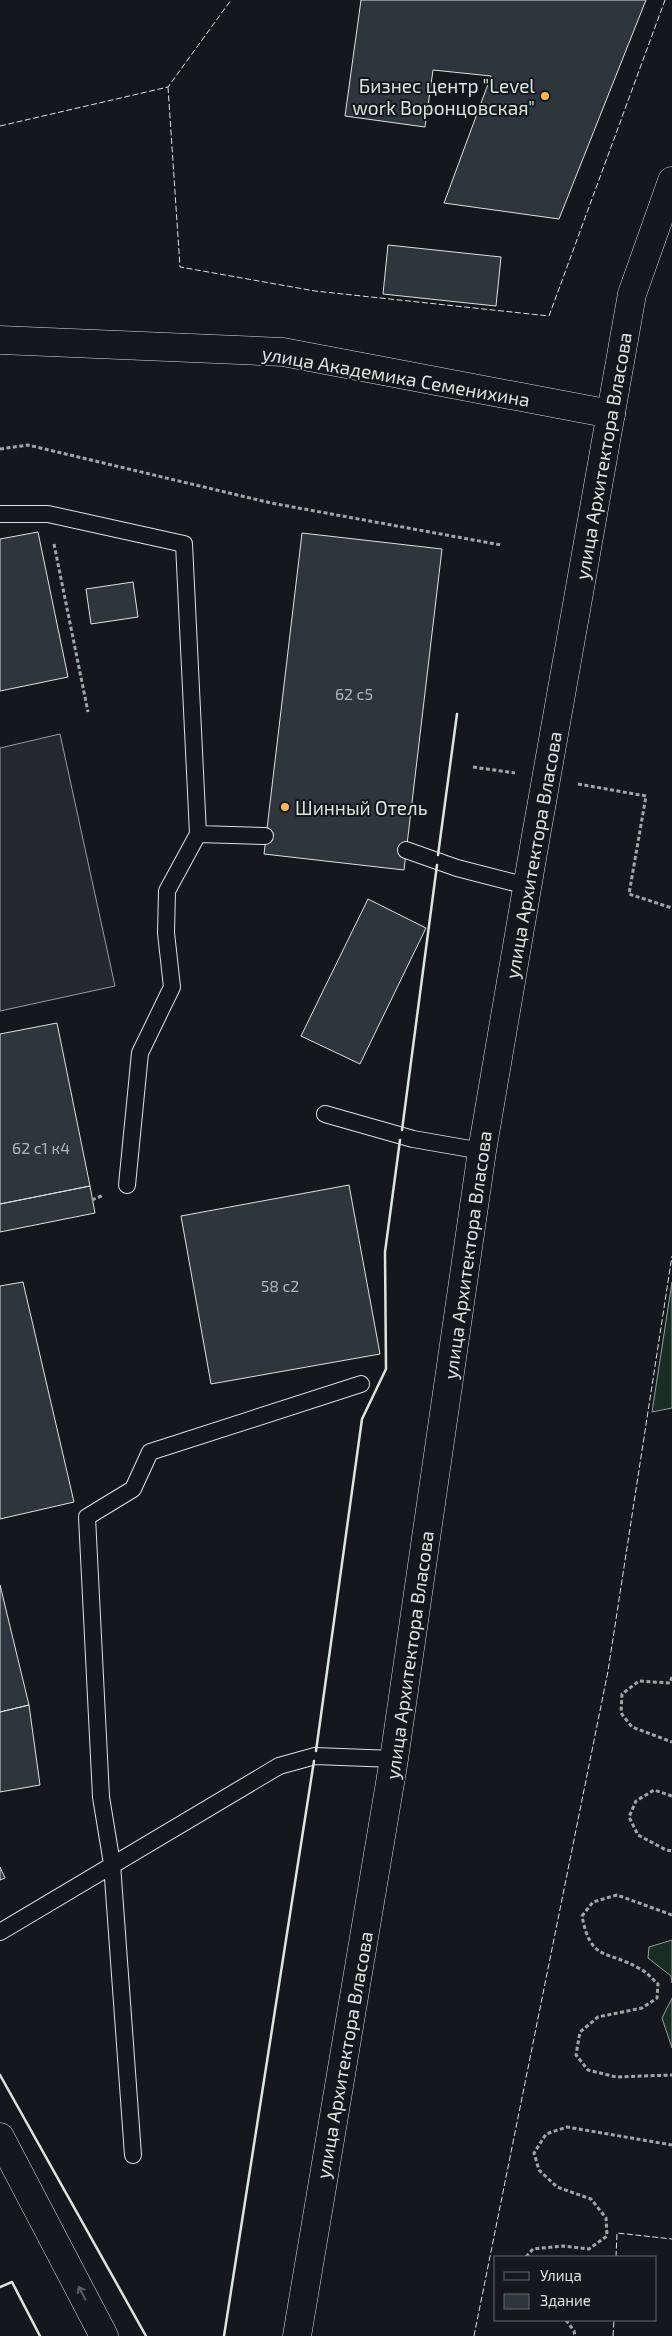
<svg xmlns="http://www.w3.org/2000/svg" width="672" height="2336" viewBox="0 0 672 2336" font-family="'Exo 2',sans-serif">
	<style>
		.green { fill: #1a2d24; stroke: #939e99 }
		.parking { fill: #24282b; stroke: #939e99 }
		.building { fill: #2c363c; stroke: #d8e6dc }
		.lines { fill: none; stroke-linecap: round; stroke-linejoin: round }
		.service-casing { stroke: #d8e6dc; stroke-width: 18 }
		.minor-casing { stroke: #d8e6dc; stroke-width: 29 }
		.tertiary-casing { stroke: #d8e6dc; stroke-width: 29 }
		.path { stroke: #9da8a2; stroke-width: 3; stroke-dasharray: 4 2.5; stroke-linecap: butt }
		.service { stroke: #14181c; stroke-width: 16 }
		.minor { stroke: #14181c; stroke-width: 28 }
		.tertiary { stroke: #14181c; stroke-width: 28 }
		.fence { stroke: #d8e6dc; stroke-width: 1; stroke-dasharray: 6 2.5; stroke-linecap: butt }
		.wall { stroke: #d8e6dc; stroke-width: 2.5 }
		.oneway { stroke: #59605f }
		.poi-dot { fill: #ffb74d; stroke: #14181c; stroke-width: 2 }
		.labels { text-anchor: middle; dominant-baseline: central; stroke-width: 4; stroke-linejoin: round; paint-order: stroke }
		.number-label { font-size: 16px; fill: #adbab4 }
		.poi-label { font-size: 19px; fill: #d8e6dc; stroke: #14181c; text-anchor: end }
		.street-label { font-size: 19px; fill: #d8e6dc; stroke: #14181c }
	</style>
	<rect width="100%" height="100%" fill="#14181c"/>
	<path class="green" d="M672,1282V1408L652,1412Z
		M672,1940V1983L671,1976L648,1958L649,1947Z
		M672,1998V2048L662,2018Z"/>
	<path class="parking" d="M60,734L115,986L0,1011V748Z"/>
	<path class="building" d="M361,0H646L559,219L444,203L491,76L433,70L425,127L345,116Z
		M388,245L501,257L496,306L383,294Z
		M38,532L68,677L0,691V539Z
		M302,533L442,549L404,870L264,854Z
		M133,582L138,617L91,624L86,589Z
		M368,899L426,928L360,1064L301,1036Z
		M57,1023L90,1186L0,1204V1034Z
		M349,1185L380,1354L211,1384L181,1216Z
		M90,1186L95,1213L0,1232V1204Z
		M23,1282L74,1502L0,1519V1286Z
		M0,1585L29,1705L0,1712Z
		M29,1705L40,1785L0,1792V1712Z
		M0,1867L5,1878L0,1880Z"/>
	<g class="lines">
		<g class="service-casing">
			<path id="service" d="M0,514H48L184,544L198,834L167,891L166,933L172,987L140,1053L127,1185
				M198,834L265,836
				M406,850L457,868L527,886
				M325,1114L413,1139L482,1151
				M0,1932L279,1766L315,1756L394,1759
				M133,2155L112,1864L101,1797L87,1517L133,1489L150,1452L361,1384"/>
		</g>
		<g class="minor-casing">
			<path id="minor" d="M0,340L283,352L611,414
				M0,2137L104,2336"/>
		</g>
		<g class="tertiary-casing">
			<path id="tertiary" d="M297,2336L394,1759L482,1151L534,847L632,294L672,181"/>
		</g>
		<path class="path" d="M0,449L28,445L271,503L501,545
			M54,544L88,712
			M473,767L515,773
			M578,784L646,796L629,894L672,908
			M92,1200L104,1195
			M672,1677L670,1683L639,1681L622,1694L621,1713L632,1727L672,1742
			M672,1796L654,1790L636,1801L629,1817L638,1835L666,1850L672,1851
			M672,1915L617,1895L593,1902L582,1916C591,1963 607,1949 640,1969C647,1972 652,1979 658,1984L657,1998L642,2008L598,2017L580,2032L576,2055L588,2070L616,2077L672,2075
			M526,2257L533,2249L563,2246L589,2249L607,2236L606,2218L591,2199L557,2187L539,2170L534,2153L546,2134L567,2127L672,2145
			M566,2320L574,2331L575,2336"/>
		<use href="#service" class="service"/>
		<use href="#minor" class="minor"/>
		<use href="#tertiary" class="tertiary"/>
		<path class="fence" d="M168,87L180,267L315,291L549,316L665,0
			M0,126L168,87L231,0
			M616,2257L617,2233L672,2239
			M474,2336L608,1671L672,1256
			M613,2336L614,2320"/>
		<path class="wall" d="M438,855L457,714
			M402,1130L437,865
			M316,1751L362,1419L386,1369L385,1252L400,1140
			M0,2075L146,2336
			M0,2287L12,2282L40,2336
			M224,2336L314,1761"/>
	</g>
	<defs><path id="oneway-shaft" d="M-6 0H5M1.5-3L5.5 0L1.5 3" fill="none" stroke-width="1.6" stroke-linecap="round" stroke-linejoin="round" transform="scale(1.25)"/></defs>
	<use class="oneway" href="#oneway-shaft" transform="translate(82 2293) rotate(-118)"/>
	<g class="poi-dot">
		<circle cx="545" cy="96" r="5"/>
		<circle cx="285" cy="807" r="5"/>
	</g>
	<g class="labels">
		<g class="number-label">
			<text x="354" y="693">62 с5</text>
			<text x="41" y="1147">62 с1 к4</text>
			<text x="280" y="1285">58 с2</text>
		</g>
		<g class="poi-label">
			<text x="535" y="85">Бизнес центр "Level<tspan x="535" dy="22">work Воронцовская"</tspan></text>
			<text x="295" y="807" text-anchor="start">Шинный Отель</text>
		</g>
		<g class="street-label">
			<text transform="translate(396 376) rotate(10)">улица Академика Семенихина</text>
			<text transform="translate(603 456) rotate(-80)">улица Архитектора Власова</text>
			<text transform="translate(533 855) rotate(-80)">улица Архитектора Власова</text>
			<text transform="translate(467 1255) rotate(-82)">улица Архитектора Власова</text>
			<text transform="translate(409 1655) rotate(-82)">улица Архитектора Власова</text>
			<text transform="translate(344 2055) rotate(-80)">улица Архитектора Власова</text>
		</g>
	</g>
	<rect x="494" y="2256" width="162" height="65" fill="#14181c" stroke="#626a69"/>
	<rect x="504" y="2272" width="25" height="8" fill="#14181c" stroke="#626a69"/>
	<text x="540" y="2281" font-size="15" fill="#d8e6dc">Улица</text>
	<rect x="504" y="2294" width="25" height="15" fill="#2c363c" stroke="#626a69"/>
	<text x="540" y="2306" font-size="15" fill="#d8e6dc">Здание</text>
</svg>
